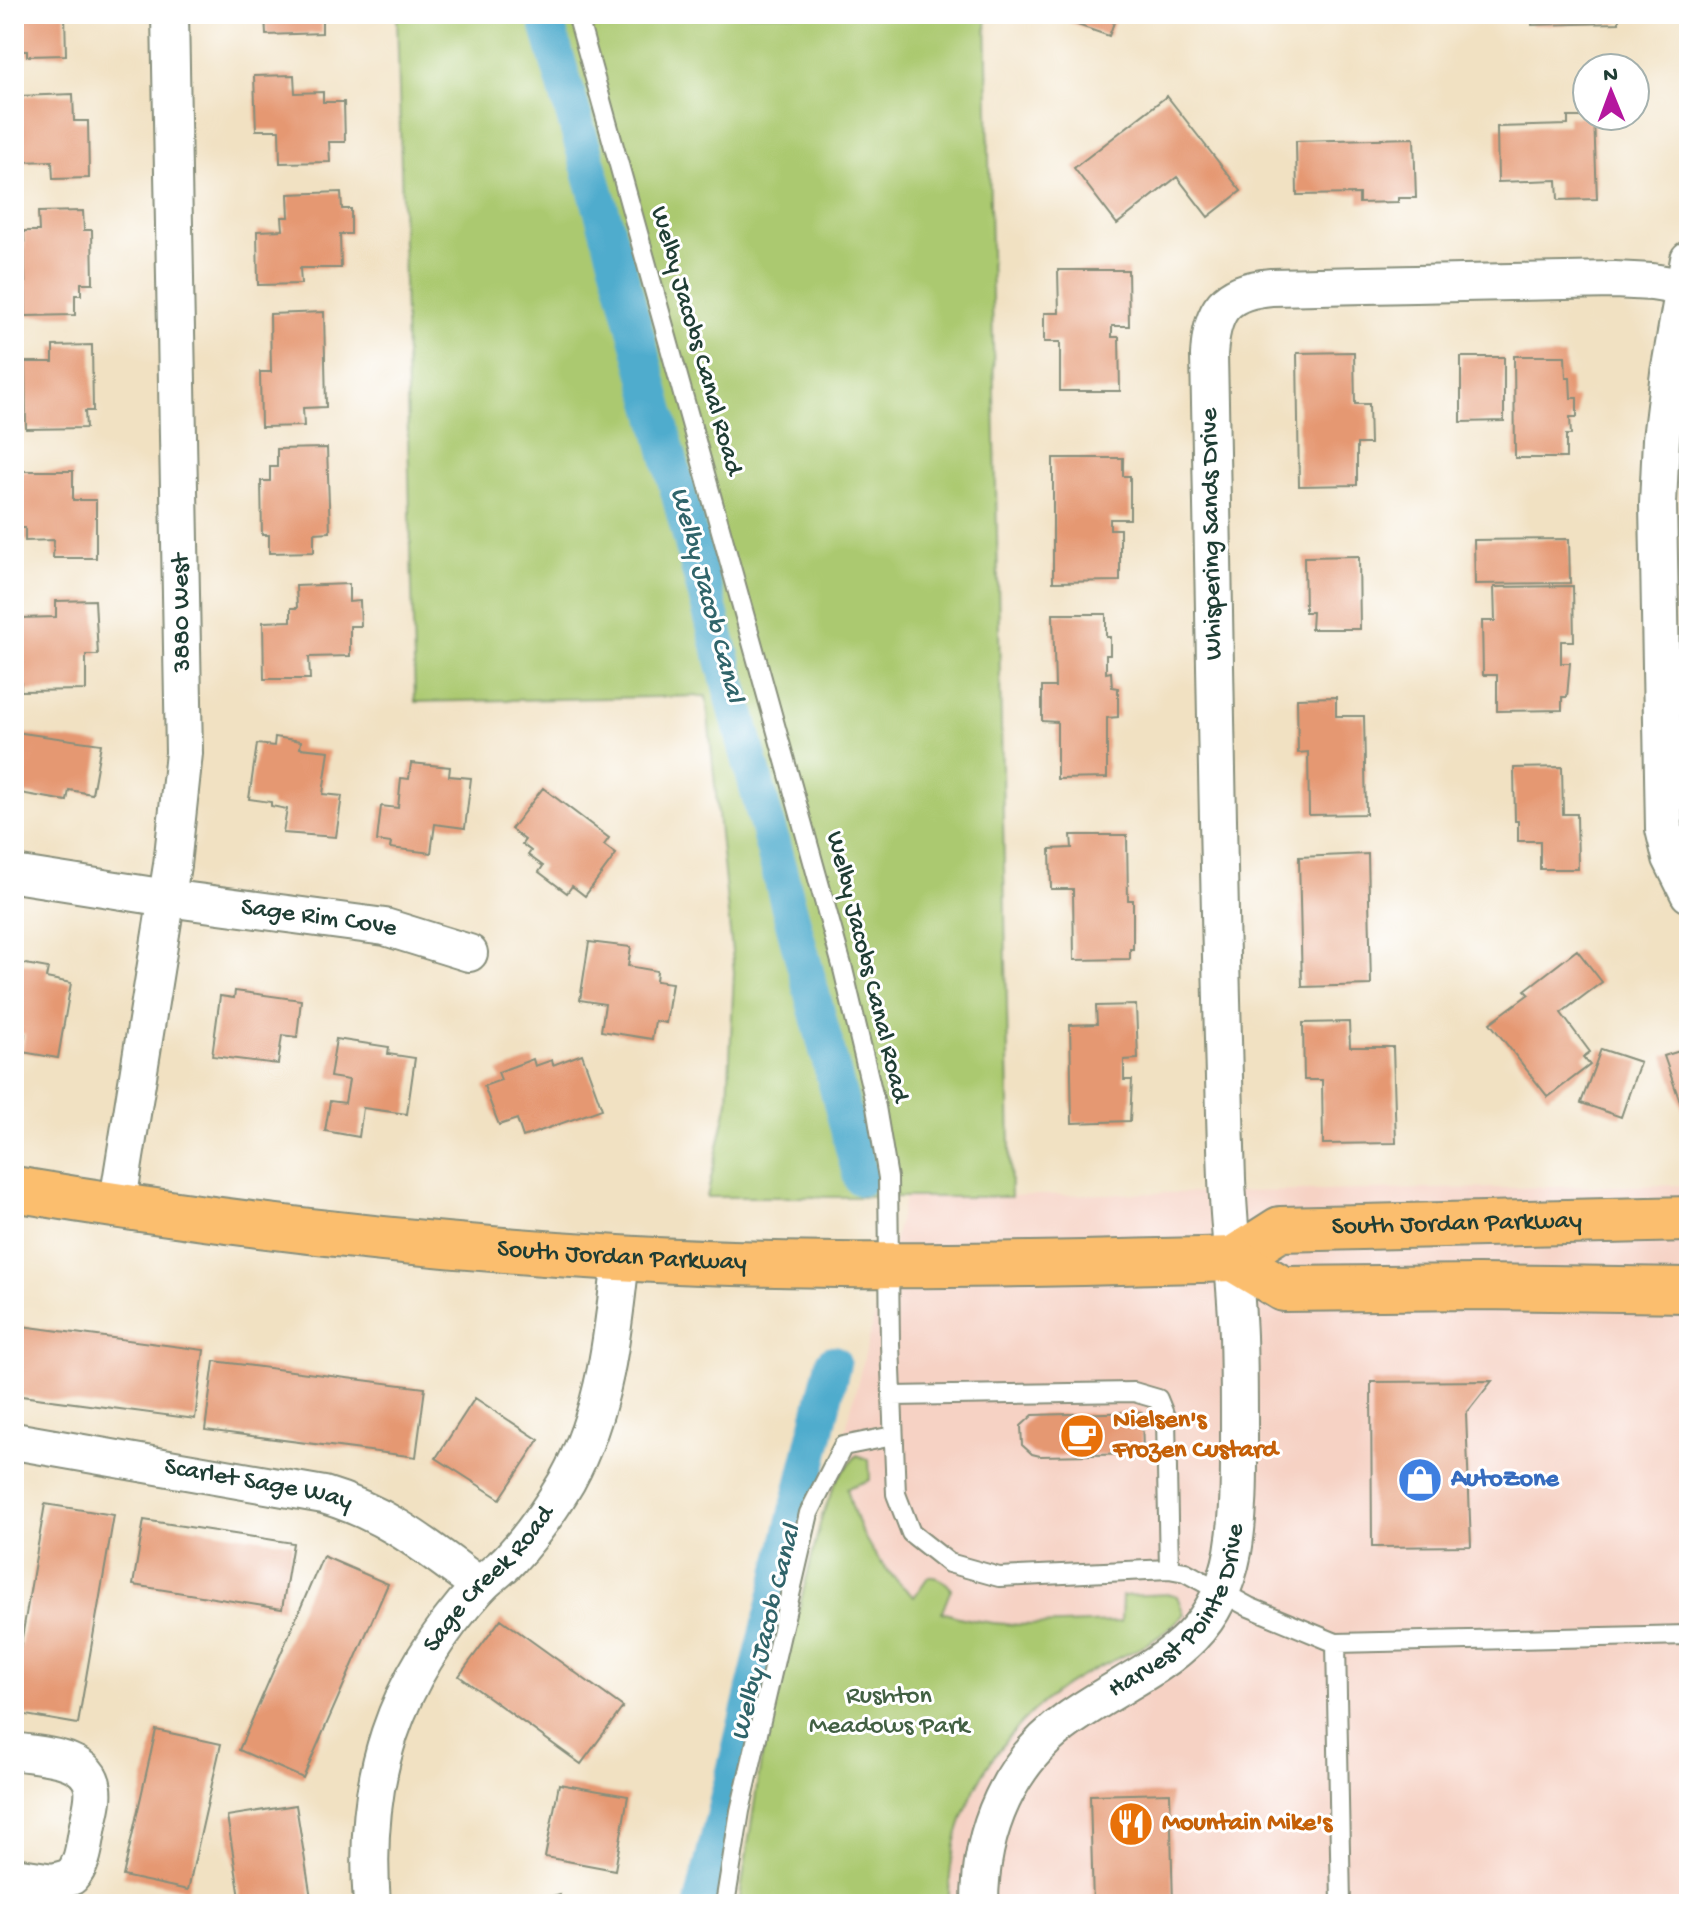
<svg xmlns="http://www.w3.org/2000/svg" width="1703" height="1918" viewBox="0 0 1703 1918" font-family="'Gochi Hand',sans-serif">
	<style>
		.built { fill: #f6d2c4 }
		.green { fill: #abc970; stroke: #658352; stroke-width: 2 }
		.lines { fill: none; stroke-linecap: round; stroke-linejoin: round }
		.canal { stroke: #4faccd; stroke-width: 36 }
		.building { fill: #e59872 }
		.service-casing { stroke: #888f7b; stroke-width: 22 }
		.minor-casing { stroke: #888f7b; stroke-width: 40 }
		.primary-casing { stroke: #888f7b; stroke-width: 48 }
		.service { stroke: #fff; stroke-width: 18 }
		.minor { stroke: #fff; stroke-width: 36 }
		.primary { stroke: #fbbe6e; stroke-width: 44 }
		.labels { text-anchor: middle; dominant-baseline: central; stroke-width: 6; stroke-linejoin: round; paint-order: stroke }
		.street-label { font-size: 26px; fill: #1f3d34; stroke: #fff }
		.food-label { font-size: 26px; font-weight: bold; fill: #c56008; stroke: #fff; text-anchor: start }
		.shop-label { font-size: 26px; font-weight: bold; fill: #366cbe; stroke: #fff; text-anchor: start }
		.park-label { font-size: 26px; fill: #426043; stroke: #fff }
		.water-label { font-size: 28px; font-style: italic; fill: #30646a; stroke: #fff }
	</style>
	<rect width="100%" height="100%" fill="#fff"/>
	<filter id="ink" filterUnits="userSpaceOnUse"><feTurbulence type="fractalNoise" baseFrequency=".0125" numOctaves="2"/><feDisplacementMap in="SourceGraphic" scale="16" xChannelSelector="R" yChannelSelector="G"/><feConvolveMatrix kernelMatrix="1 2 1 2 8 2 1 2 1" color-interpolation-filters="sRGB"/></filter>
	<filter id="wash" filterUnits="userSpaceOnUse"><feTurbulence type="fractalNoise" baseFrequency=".006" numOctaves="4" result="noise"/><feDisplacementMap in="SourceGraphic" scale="32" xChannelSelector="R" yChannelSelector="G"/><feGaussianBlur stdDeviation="1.8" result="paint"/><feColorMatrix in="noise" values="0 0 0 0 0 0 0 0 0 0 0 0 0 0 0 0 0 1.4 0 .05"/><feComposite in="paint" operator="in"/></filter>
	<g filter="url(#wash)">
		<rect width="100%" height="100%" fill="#f1e1c2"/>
		<path class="built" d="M1689,1185V1904H739L761,1761L905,1197Z"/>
		<path class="green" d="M397,14H986L1011,1197H707L728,1101L734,972L706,696L415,702Z
			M857,1455L869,1460L870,1480L847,1488C858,1536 877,1564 914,1597L928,1577C936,1576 947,1581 951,1589L942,1612C999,1632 1063,1623 1121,1622L1122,1596L1171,1594L1177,1596L1184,1614C1150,1651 1120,1654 1080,1677C1000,1723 947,1810 949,1904H739L761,1761L822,1516L838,1477Z"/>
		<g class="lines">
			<path class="canal" d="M544,14L621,277L861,1178
				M702,1904L833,1363"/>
		</g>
		<g id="blocks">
			<path class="building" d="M14,14H65L66,55L27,56V51H14Z
				M265,14H322V33L266,35Z
				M1062,14H1117L1109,36L1060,19Z
				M1532,14H1619V23L1532,25Z
				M294,75L295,93L323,92V102H344L345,142H329L330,162L280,163L279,130H256L254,76Z
				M73,94L74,121H88L89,178L53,179L52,161L20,162L18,96Z
				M1167,96L1241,191L1208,217L1177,177L1117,224L1074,168Z
				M1568,117H1594L1597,199L1558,200L1557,180L1498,182L1497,127L1568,125Z
				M1414,138L1416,198H1398V202L1359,203V194L1297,195L1296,141Z
				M341,192L342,209H351V234H340L341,268H300L301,284L258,285L257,231L283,230L282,217H289L288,194Z
				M83,211L84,230H92L93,283H81V295H75V315L26,316L24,231H39L38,212Z
				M1058,270H1128L1129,326H1112V337H1119L1120,391H1060V342H1044V313H1059Z
				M324,312L326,407L303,408L304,426L261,427L260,372H271L270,314Z
				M92,345L93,411H85L86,428L26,429L25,362H53V346Z
				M1354,352L1355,404H1369L1370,444H1357V485L1299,486L1297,353Z
				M1514,356H1565L1566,378H1570L1571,398H1577V417H1570L1571,435H1566V458H1515Z
				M1461,357H1504V421L1461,422Z
				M327,448L330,532L314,533V552L269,553V535H262L261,481H270V467H277V449Z
				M1053,458H1123V476H1130V519H1110V529H1120V581L1053,582Z
				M21,471H73V500H96V558H53L54,540L25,541V528H14V489H20Z
				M1569,539L1570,583L1475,584L1474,540Z
				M1359,556L1360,629H1311L1312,612H1305L1304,557Z
				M349,584V602L360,601L361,626H350V656L309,657L310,679H264L263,622L291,621V608H297L296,586Z
				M1573,586L1574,641H1561V663H1570L1567,697H1562V710L1497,711V675H1483L1482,621H1495L1494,587Z
				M95,600L98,655H86V690L21,691L20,618L56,617V601Z
				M1053,614H1106V637H1110V655H1106V673L1111,672L1112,687L1118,688V717L1107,718V778L1057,779V722L1042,721V687H1055Z
				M1336,697V716H1364L1366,814L1309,815L1308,752L1298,753L1297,698Z
				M15,732L101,744L92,794L69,790L67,801L14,792Z
				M275,737L301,741L300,748L329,751L323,794L342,796L336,837L283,833L287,809L271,806V802L249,799L257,744L274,746Z
				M411,763L450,767L449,776L471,778L465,828L435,824L431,853L390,848L391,843L377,841L381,806L398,808L401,778L409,779Z
				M1562,767L1563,814H1577L1578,869H1540V841H1518V821H1515L1514,768Z
				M543,788L609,838L604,845L616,854L585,896L572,886L567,893L539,872L543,866L528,855L531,851L522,844L525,840L511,829Z
				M1071,835H1127L1128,900H1133V949H1130V959L1074,960L1073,889H1051L1050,849L1072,848Z
				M1368,854L1371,985L1302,987L1299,857Z
				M589,942L631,947L628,966L657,971L656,981L672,983L666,1023L655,1021L652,1039L601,1031L605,1004L580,1000Z
				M1577,950L1602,982L1561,1013L1590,1052L1583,1057L1590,1065L1548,1097L1490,1023L1529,994L1525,990Z
				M14,962L48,968L46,978L71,983L58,1058L22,1052L25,1034L14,1032Z
				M235,991L301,1000L297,1037L282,1035L278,1064L212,1056L220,996L234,998Z
				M1136,1005L1138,1059L1124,1060V1080H1132L1130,1121L1072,1123L1070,1025L1097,1024L1096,1006Z
				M1349,1022L1350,1047H1393L1396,1143L1323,1144L1322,1080H1304L1303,1023Z
				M336,1039L389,1047L388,1054L415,1058L407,1114L363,1108L359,1137L325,1131L330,1101L345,1103L349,1080L330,1077Z
				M1689,1048V1118L1686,1119L1664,1056Z
				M1601,1049L1640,1062L1621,1117L1581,1103Z
				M582,1054L602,1109L523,1137L517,1119L499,1125L484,1086L501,1080L498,1072L533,1059L535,1066L552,1060L553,1065Z
				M14,1325L204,1350L195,1419L14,1395Z
				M214,1361L425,1388L416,1457L205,1430Z
				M1492,1381L1466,1414L1471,1546L1372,1547L1371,1382Z
				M475,1398L539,1440L500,1499L436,1458Z
				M1142,1412L1143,1454L1040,1456L1032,1454L1022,1445L1021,1426L1033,1415Z
				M45,1504L114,1515L78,1724L14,1713V1684Z
				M144,1520L293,1543L282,1609L133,1585Z
				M323,1556L388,1584L303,1778L239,1750Z
				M501,1619L623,1707L581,1764L459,1676Z
				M156,1730L221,1744L188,1890L123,1876Z
				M559,1784L628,1796L615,1870L545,1857Z
				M1170,1793L1173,1904H1093L1090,1795Z
				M296,1805L312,1904H241L227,1816Z
				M560,1895L563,1904H532V1903Z"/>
		</g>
	</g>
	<g filter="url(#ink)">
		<use href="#blocks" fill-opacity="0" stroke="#888f7b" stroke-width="2"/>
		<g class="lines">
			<g class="service-casing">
				<path id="service" d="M577,14L843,969L876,1107L888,1178L890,1344L896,1494L911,1533L949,1563L999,1577L1169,1569L1185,1572L1249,1607L1336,1643L1689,1635
					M893,1396L1134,1392L1158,1399L1166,1419L1169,1569
					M1336,1643L1341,1904
					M725,1904L740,1811L809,1513L843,1446L893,1436"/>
			</g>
			<g class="minor-casing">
				<g id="minor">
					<path d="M1689,259L1669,373L1661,439L1658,504L1664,829L1671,858L1689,894"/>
					<path id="s1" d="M14,874L167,898L385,927L469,953"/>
					<path d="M117,1207L172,865L184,753L170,14"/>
					<path id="s2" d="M14,1441L324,1495C388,1514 427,1547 480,1586"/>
					<path d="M14,1751C39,1756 88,1755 93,1788C95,1801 89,1817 87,1831C84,1847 83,1864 71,1877L53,1882L14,1876"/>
					<path id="s3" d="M372,1904C362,1779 393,1681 479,1587C488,1577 501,1569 510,1559C532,1536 551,1508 567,1481C605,1412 613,1335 621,1258"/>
					<path id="s4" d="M980,1904C980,1830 1009,1761 1071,1718C1143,1667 1214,1653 1233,1552C1240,1511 1239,1470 1239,1428C1239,1397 1239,1367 1238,1336C1236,1284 1229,1231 1227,1179C1218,904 1215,629 1209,355C1212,310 1224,291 1271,287L1614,280L1652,282L1683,287"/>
				</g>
			</g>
			<g class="primary-casing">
				<g id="primary">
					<path id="s5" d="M14,1189C214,1223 416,1246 618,1258C823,1270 1028,1265 1233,1259L1280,1229L1689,1219"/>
					<path d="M1233,1259L1283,1289L1478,1287L1689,1290"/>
				</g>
			</g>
			<use href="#service" class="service"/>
			<use href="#minor" class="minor"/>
			<use href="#primary" class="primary"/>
		</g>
	</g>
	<defs>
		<g id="cafe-disc" transform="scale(2.3)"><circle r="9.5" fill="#e8710a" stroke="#fff"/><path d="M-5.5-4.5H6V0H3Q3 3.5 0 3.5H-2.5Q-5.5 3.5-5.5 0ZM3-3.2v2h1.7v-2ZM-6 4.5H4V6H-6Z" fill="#fff"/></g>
		<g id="shop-disc" transform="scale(2.3)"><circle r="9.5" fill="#3f7fe0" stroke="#fff"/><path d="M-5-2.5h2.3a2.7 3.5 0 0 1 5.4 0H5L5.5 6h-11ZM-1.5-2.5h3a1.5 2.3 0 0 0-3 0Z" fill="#fff"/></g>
		<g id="restaurant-disc" transform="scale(2.3)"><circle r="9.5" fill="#e8710a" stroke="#fff"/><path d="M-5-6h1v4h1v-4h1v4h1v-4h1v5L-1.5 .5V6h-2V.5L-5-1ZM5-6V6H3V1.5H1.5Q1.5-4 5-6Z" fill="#fff"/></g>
	</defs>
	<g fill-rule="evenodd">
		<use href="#cafe-disc" x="1082" y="1436"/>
		<use href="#shop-disc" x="1420" y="1480"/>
		<use href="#restaurant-disc" x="1131" y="1824"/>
	</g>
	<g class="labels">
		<g class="street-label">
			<text transform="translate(695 341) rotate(74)">Welby Jacobs Canal Road</text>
			<text transform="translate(1213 534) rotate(-91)">Whispering Sands Drive</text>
			<text transform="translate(183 613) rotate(-91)">3880 West</text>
			<text stroke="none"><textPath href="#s1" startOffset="308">Sage Rim Cove</textPath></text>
			<text transform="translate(866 967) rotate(76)">Welby Jacobs Canal Road</text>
			<text stroke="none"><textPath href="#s5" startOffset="1456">South Jordan Parkway</textPath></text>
			<text stroke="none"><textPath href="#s5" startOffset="612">South Jordan Parkway</textPath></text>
			<text stroke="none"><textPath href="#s2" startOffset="248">Scarlet Sage Way</textPath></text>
			<text stroke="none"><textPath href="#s3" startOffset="358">Sage Creek Road</textPath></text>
			<text stroke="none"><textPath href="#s4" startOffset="374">Harvest Pointe Drive</textPath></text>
		</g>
		<g class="food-label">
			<text x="1113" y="1421">Nielsen's<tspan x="1113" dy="30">Frozen Custard</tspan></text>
			<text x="1162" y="1824">Mountain Mike's</text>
		</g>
		<g class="shop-label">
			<text x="1451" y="1480">AutoZone</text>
		</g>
		<g class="park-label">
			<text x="889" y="1697">Rushton<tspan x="889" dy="30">Meadows Park</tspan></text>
		</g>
		<g class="water-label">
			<text transform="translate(706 595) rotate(75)">Welby Jacob Canal</text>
			<text transform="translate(767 1633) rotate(-76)">Welby Jacob Canal</text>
		</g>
	</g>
	<rect width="1703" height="1918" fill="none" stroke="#fff" stroke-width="48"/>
	<g transform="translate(1611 92) rotate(359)"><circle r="38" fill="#ffffff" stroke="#a5b1ae" stroke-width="2"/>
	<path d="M0-6L14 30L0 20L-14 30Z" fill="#b5179e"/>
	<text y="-12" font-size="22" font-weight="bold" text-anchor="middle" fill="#1f3d34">N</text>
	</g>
</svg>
